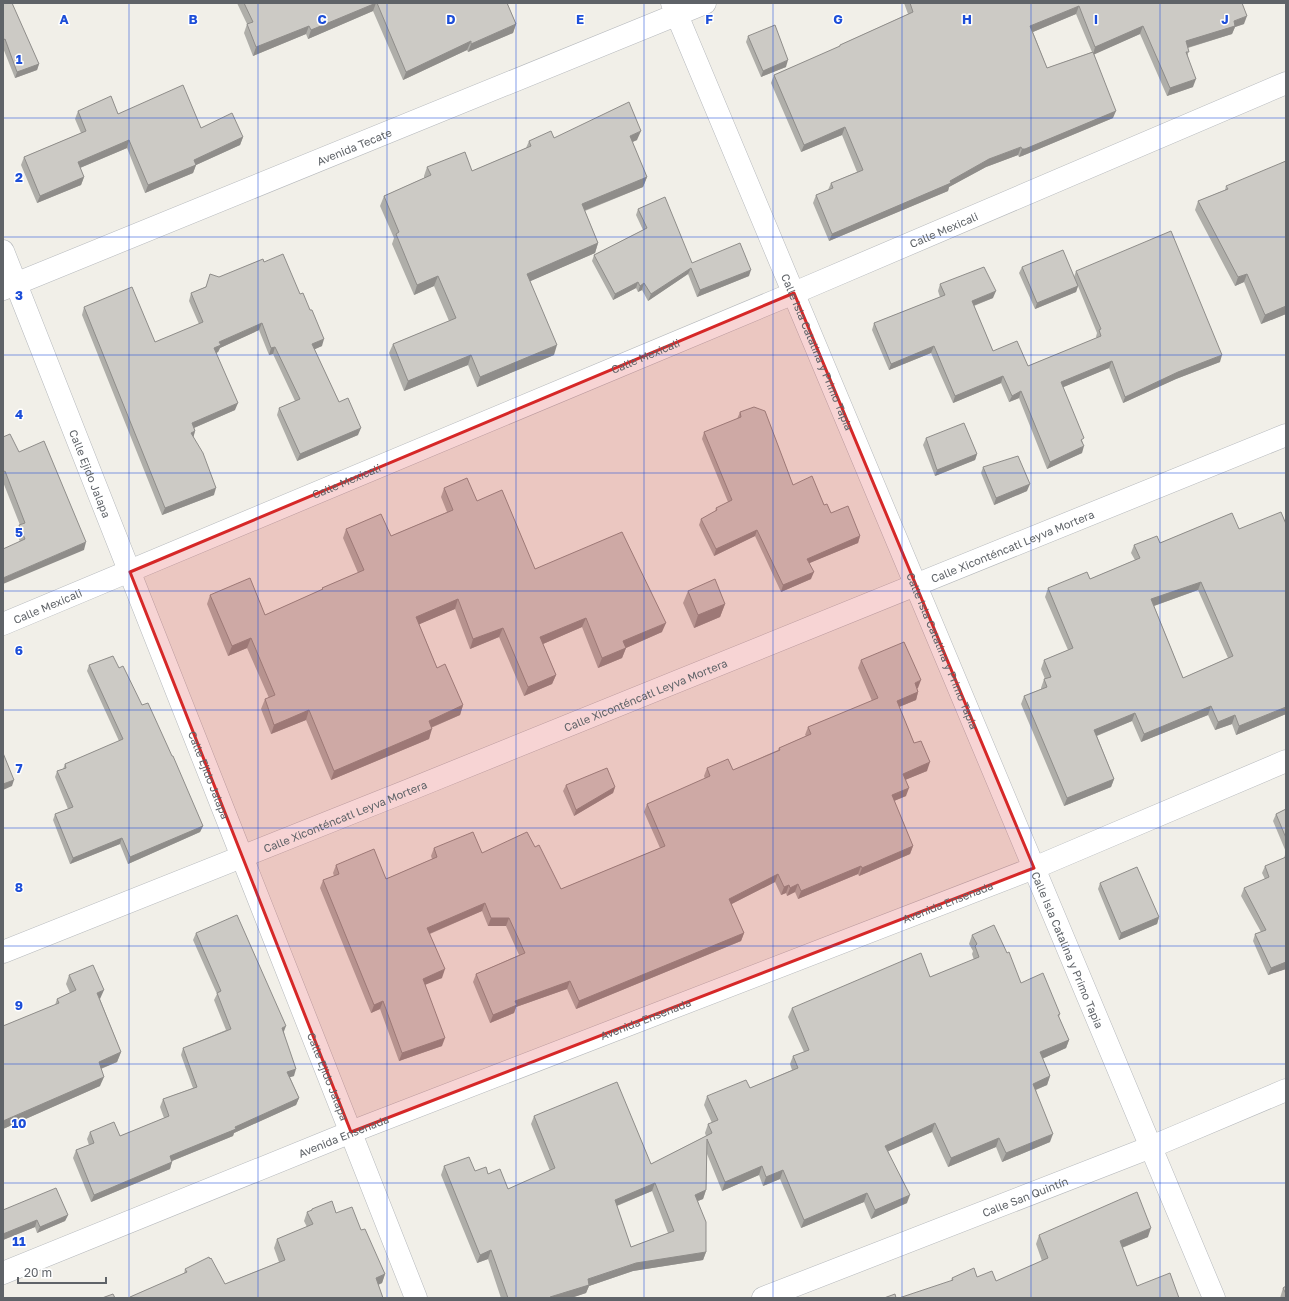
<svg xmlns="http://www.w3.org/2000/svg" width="1289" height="1301" viewBox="0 0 1289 1301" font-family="'Golos Text',sans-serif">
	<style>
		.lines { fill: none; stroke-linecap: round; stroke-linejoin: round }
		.minor-casing { stroke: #b5b8bc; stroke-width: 23 }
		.minor { stroke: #fff; stroke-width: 22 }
		.wall { fill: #afaea9; fill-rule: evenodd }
		.shaded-wall { fill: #8f8d8a }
		.building { fill: #cccac5; stroke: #8f8d8a; fill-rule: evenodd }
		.marked { fill: #d62828; fill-opacity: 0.2; stroke: #d62828; stroke-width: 3; stroke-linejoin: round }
		.grid { fill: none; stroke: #1d4ed8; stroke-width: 1; stroke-opacity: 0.55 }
		.labels { text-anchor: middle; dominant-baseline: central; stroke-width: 3; stroke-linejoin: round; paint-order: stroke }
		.street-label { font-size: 11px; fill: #5f6368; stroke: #fff }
		.grid-label { font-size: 13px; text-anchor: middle; font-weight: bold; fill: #1d4ed8; stroke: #fff; stroke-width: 3; stroke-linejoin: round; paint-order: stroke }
	</style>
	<rect width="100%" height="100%" fill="#f1efe8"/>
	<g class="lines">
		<g class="minor-casing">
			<g id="minor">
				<path id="s1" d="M672,3L1214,1298"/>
				<path id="s2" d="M3,251L416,1298"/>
				<path id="s3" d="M3,289L705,3"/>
				<path id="s4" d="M3,624L794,293L1286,83"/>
				<path id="s5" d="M3,952C432,783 858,607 1286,435"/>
				<path id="s6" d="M3,1273L351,1132L1034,868L1286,761"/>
				<path id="s7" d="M763,1298L1151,1147L1286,1090"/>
			</g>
		</g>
		<use href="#minor" class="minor"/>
	</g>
	<path class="wall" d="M3,3L39,64L37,70L15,78L3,48Z
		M237,3H507L516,24L513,33L468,52L467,50L403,80L373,11L308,39L306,34L253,56L244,33L247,24Z
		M904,3H1242L1244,24L1235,27L1232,34L1188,48V56L1193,87L1167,96L1140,34L1094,54L1113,118L1022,156L1019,157L1018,155L986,167L949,187L948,191L829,241L813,203L816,195L828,190L831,183L857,172L842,135L801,152L771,83L774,75L839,47L840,45L908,14ZM1076,14L1092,52L1047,68L1033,32Z
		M748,36L786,67L761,77L746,42Z
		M78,111L118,114L201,128L243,137L240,145L196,165L193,173L145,193L127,148L80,168L84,177L81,185L37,203L21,165L24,157L81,133L75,119Z
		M554,138L637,140L632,142L647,177L643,187L585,211L598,243L595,253L530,281L554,355L477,387L468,365L404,391L389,353L393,344L449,321L434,286L414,295L392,244L394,238L380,206L384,196L424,178V176L427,167L472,171L526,148L529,141Z
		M1226,186L1286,314L1261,324L1244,282L1235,286L1195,210L1198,201L1225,190Z
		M638,209L692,263L749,276L697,297L688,274L648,301L642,290L638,292L636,288L613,300L592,261L594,255L643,230L636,215Z
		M264,262L322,346L314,349L339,402L358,435L297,461L277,415L279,408L295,401L273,354L269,355L259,330L220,348L218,352L216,353L235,410L194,428L195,431L193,437L214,495L162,515L82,315L84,307L155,342L199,324L189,301L191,293L205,287L219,277Z
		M1022,267L1074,277L1076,271L1220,362L1176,379L1123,403L1109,368L1063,387L1083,443L1082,453L1047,469L1019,398L1009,402L1001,383L953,403L931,353L889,370L872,330L874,323L940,297L938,291L940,284L993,298L974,306L993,351L1028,366L1097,338L1096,337L1097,333L1078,286L1076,292L1035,309L1019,273Z
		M740,412L793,485L824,505L831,513L860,536L858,543L809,563L811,579L781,592L755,536L714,556L699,525L701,519L715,512L716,508L728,502L702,439L704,432L737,419Z
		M3,437L19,452L84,550L20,542L17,533L20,525L3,482Z
		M926,438L977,454L975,460L935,476L923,445Z
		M983,467L1027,491L994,505L981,473Z
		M444,488L477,501L535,569L662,632L626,648L622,658L598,668L582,627L543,644L556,675L552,684L524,696L499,637L470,649L455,609L419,624L437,668L463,705L460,715L431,728L429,739L331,780L306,720L271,734L261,709L265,699L269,698L247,648L228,656L207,604L210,595L265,615L322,590V588L358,573L343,538L346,529L391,536L447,512L441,497Z
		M1232,513L1286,714L1236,735L1232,724L1215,730L1208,715L1141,742L1132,721L1097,736L1114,779L1111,787L1064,806L1021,704L1024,696L1041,689V688L1044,679H1045L1041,669L1044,660L1068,650L1045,597L1048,588L1090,579L1135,560L1131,553L1134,545L1160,543ZM1198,590L1228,658L1183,678L1154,606Z
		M688,591L725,604L720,617L694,628L683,603Z
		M861,660L918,688H917L918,692L916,700L899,707L914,743L927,771L905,780L906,796L894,801L913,846L910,854L859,876L858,874L798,899L795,892L787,896L786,893L781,895L775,882L731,904L744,933L741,941L576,1009L567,989L516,1007L514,1013L490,1023L473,982L476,974L519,955L506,926H488L482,911L430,934L442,978L425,984L442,1046L399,1061L380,1009L371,1013L320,888L323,880L334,876L333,873L336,865L386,879L432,859L431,856L434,848L482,853L535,847L561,889L660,848L644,812L647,804L705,779L704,776L707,768L733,770L778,750L779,748L806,736L805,735L808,727L872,701L858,668Z
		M89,665L119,668L142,705L203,826L200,832L128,864L120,844L70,864L53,820L55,814L68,809L55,777L57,771L63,769L65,764L119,741L87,671Z
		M566,785L615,787L613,793L574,816L563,791Z
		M1286,809V852L1273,821L1276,814Z
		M1285,855H1286V969L1268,975L1253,941L1255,934L1261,932L1241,896L1244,888L1265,879L1262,873L1265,866L1284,858Z
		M1100,883L1159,917L1157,924L1119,940L1098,889Z
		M196,933L284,1032L294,1076L290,1077L299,1098L296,1105L234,1133L233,1136L172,1161L170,1169L91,1202L73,1158L76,1150L89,1145L87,1139L90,1132L120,1136L164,1118L160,1107L163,1099L193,1088L181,1055L183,1048L226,1030L214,1000L217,994L193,940Z
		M972,935L1007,953L1021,983L1060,1014L1059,1017L1069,1040L1066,1048L1042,1059L1050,1076L1047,1085L1036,1090L1050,1142L1002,1162L996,1147L948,1167L932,1132L888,1151L907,1203L871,1219L864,1202L801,1228L780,1179L763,1186L759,1175L722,1191L707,1154L706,1190L703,1199L698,1201L706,1252L703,1260L633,1271L589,1286L586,1293L571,1298H501L488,1259L477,1263L441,1175L444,1166L488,1174L508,1189L550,1171L531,1124L534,1116L651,1164L706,1136L705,1133L708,1124L712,1123L704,1105L707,1096L750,1088L792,1070L790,1064L793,1056L804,1052L788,1017L792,1008L930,977L974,960L972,954L973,951L969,944ZM652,1191L668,1233L631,1247L617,1206Z
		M69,975L100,999L121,1052L117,1062L101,1069L100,1086L3,1129V1026L55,1005L57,999L70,993L66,984Z
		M312,1209L336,1213L361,1230L385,1274L382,1283L378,1285L383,1298H130V1297L184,1274L185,1269L225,1284L279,1262L274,1248L277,1239L307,1227L304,1221L307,1212L311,1211Z
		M3,1210L68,1215L65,1221L37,1233L35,1227L3,1240Z
		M1039,1235L1148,1237L1122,1248L1137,1286L951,1281L952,1278L977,1277L996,1281L1042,1261L1036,1244Z
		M1286,1286V1298H1280L1283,1288Z"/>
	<path class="shaded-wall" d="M376,3L373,11L308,39L311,30Z
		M1079,6L1076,14L1028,34L1030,26Z
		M1247,16L1244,24L1235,27L1232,34L1183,49L1186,41Z
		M516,24L513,33L468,52L471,44Z
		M309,26L306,34L253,56L256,47Z
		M1143,26L1140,34L1093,55L1095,47Z
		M471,41L467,50L403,80L406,72Z
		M788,60L786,67L761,77L763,71Z
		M39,64L37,70L15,78L17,72Z
		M1196,79L1193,87L1167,96L1170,88Z
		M1116,111L1113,118L1022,156L1019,157L1022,149Z
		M845,127L842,135L801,152L804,145Z
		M641,131L637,140L626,145L630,136Z
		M243,137L240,145L196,165L193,173L145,193L148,185L194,160Z
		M129,140L127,148L75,170L78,162Z
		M1021,147L1018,155L986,167L949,187L948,191L829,241L832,234L950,181L989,159Z
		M84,177L81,185L37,203L40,196Z
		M647,177L643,187L578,213L582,204Z
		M598,243L595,253L524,284L527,274Z
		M691,268L688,274L648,301L651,294Z
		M751,270L749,276L697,297L700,290Z
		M1247,274L1244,282L1235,286L1238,277Z
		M438,276L434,286L414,295L417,285Z
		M638,282L636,288L613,300L615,294Z
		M644,283L642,290L638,292L640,286Z
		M1078,286L1076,292L1035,309L1037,303Z
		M996,291L993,298L970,307L972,301Z
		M1286,306V314L1261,324L1265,315Z
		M262,323L259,330L220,348L218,352L212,355L214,348L219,342Z
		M324,339L322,346L309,352L312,344Z
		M557,345L554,355L477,387L480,377Z
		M934,346L931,353L889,370L891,364Z
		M275,347L273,354L269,355L271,348Z
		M471,355L468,365L404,391L408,381Z
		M1222,355L1220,362L1176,379L1123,403L1125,397L1178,372Z
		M1112,361L1109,368L1059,389L1061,382Z
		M1003,376L1001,383L953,403L955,396Z
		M1021,391L1019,398L1009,402L1012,396Z
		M238,403L235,410L189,430L192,423Z
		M361,428L358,435L297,461L300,454Z
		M195,431L193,439L191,433Z
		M1084,446L1082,453L1047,469L1050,462Z
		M977,454L975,460L935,476L937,470Z
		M1030,484L1027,491L994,505L996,498Z
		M216,488L214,495L162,515L165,508Z
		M757,530L755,536L714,556L716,549Z
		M860,536L858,543L805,565L807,559Z
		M86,542L84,550L3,584V578Z
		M814,572L811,579L781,592L783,585Z
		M1201,582L1198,590L1148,608L1151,599Z
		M458,599L455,609L413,627L416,617Z
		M725,604L720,617L694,628L698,615Z
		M586,618L582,627L536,647L540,637Z
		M666,623L662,632L619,651L623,641Z
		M503,628L499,637L470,649L473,639Z
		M251,638L247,648L228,656L232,646Z
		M626,648L622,658L598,668L602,658Z
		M556,675L552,684L524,696L528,687Z
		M921,680L918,688L912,691L915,683Z
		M918,692L916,700L894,709L897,701Z
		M463,705L460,715L425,730L429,721Z
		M1211,706L1208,715L1141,742L1144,734Z
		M1286,707V714L1236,735L1239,726Z
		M309,710L306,720L271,734L274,725Z
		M1135,713L1132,721L1091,738L1094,730Z
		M1235,715L1232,724L1215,730L1218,722Z
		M432,729L429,739L331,780L334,771Z
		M930,762L927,771L900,782L903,774Z
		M1114,779L1111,787L1064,806L1067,798Z
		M14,780L12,786L3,790V784Z
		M615,787L613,793L574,816L576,810Z
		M909,788L906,796L889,803L892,795Z
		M203,826L200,832L128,864L130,857Z
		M122,838L120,844L70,864L73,858Z
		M913,846L910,854L859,876L862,868Z
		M861,866L858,874L798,899L801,891Z
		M778,874L775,882L726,907L729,899Z
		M798,884L795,892L787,896L790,888Z
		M789,885L786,893L781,895L784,887Z
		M485,903L482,911L424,936L427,928Z
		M1159,917L1157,924L1119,940L1121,933Z
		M491,918H509L506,926H488Z
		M744,933L741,941L576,1009L579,1001Z
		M1286,962V969L1268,975L1271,968Z
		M445,969L442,978L420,987L423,979Z
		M570,981L567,989L516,1007L514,1013L490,1023L493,1015L515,1001Z
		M104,990L100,999L93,1002L97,993Z
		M383,1001L380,1009L371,1013L374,1005Z
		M286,1026L283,1034L282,1028Z
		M445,1038L442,1046L399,1061L402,1053Z
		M1069,1040L1066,1048L1037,1061L1040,1052Z
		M121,1052L117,1062L95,1071L99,1062Z
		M296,1069L294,1076L284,1079L287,1072Z
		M1050,1076L1047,1085L1030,1092L1033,1084Z
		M104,1077L100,1086L3,1129V1121Z
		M299,1098L296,1105L234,1133L233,1136L167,1163L170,1156Z
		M935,1123L932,1132L882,1154L885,1146Z
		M1053,1134L1050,1142L1002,1162L1006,1153Z
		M999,1138L996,1147L948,1167L951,1158Z
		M172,1162L170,1169L91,1202L94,1195Z
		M762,1166L759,1175L722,1191L725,1182Z
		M783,1170L780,1179L763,1186L766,1177Z
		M655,1183L652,1191L611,1208L615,1200Z
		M706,1190L703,1199L692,1203L695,1195Z
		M867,1193L864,1202L801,1228L804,1220Z
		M910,1195L907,1203L871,1219L875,1210Z
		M68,1215L65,1221L37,1233L40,1227Z
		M37,1220L35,1227L3,1240V1234Z
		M1151,1228L1148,1237L1116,1250L1120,1241Z
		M491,1250L488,1259L477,1263L480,1255Z
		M706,1252L703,1260L633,1271L589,1286L586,1293L571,1298H550V1297L588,1279L636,1263Z
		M385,1274L382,1283L373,1287L376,1278Z"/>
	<path class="building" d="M3,3H12L39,64L17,72L5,39L3,40Z
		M244,3H376L311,30L309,26L256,47L247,24L253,22Z
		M377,3H507L516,24L471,44V41L406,72Z
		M910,3H1242L1247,16L1234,21L1235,26L1186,41L1189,52H1186L1196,79L1170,88L1143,26L1095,47L1079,6L1030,26L1047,68L1093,52L1116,111L1025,149H1022L1021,147L989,159L950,181L951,183L832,234L816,195L833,188L831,183L863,170L845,127L804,145L774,75L840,46V45L913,12Z
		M775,25L788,60L763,71L748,36Z
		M183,85L201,128L232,113L243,137L194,160L196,165L148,185L129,140L78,162L84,177L40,196L24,157L86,131L78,111L111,96L118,114Z
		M629,102L641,131L630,136L647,177L582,204L598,243L527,274L557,345L480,377L471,355L408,381L393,344L456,318L438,276L417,285L396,234L399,232L384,196L431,175L427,167L465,152L472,171L531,146L529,141L551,131L554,138Z
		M1286,161V306L1265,315L1247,274L1238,277L1198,201L1228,189L1226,186Z
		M665,197L692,263L740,243L751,270L700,290L691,268L651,294L644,283L640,286L638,282L615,294L594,255L647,228L638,209Z
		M1171,231L1222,355L1178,372L1125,397L1112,361L1061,382L1084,438L1081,440L1084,446L1050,462L1021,391L1012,396L1003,376L955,396L934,346L891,364L874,323L945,295L940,284L984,267L996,291L972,301L993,351L1017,341L1028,366L1101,336L1099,330L1101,329L1076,271Z
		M1063,250L1078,286L1037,303L1022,267Z
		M283,254L300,294L303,293L310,310H312L324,339L312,344L339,402L348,398L361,428L300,454L279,408L300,399L275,347L271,348L262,323L219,342L221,345L214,348L238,403L192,423L195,431L191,433L203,453L216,488L165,508L84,307L132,287L155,342L203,322L191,293L206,287L210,274L219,277L263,259L264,262Z
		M754,407L765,411L793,485L812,476L824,505L827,504L831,513L848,506L860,536L807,559L814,572L783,585L757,530L716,549L701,519L717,510L716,508L732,500L704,432L741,417L740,412Z
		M964,423L977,454L937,470L926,438Z
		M10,434L19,452L44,441L86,542L3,578V549L25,539L19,525L25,523L5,471L3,472V437Z
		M1018,456L1030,484L996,498L983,467Z
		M467,478L477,501L502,490L535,569L622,532L666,623L623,641L626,648L602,658L586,618L540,637L556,675L528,687L503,628L473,639L458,599L416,617L437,668L445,664L463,705L429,721L432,729L334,771L309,710L274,725L265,699L275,695L251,638L232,646L210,595L250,578L265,615L323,589L322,588L364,570L346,529L381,514L391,536L453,510L444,488Z
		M1281,512L1286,524V707L1239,726L1235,715L1218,722L1211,706L1144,734L1135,713L1094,730L1114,779L1067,798L1024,696L1047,687L1044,679L1051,677L1044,660L1073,648L1048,588L1087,572L1090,579L1140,558L1134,545L1157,536L1160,543L1232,513L1239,529ZM1201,582L1233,656L1183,678L1151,599Z
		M715,579L725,604L698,615L688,591Z
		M904,642L921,680L915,683L918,692L897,701L914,743L921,741L930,762L903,774L909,788L892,795L913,846L862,868L861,866L801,891L798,884L790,888L789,885L784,887L778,874L729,899L744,933L579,1001L570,981L515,1001L517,1005L493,1015L476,974L525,953L509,918H491L485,903L427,928L445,969L423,979L445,1038L402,1053L383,1001L374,1005L323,880L339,874L336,865L374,849L386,879L437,857L434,848L473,832L482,853L527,832L535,847L539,845L561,889L665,846L647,804L710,776L707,768L728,759L733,770L780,750L779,748L811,734L808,727L878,698L861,660Z
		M113,656L119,668L123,666L142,705L148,703L172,756H173L203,826L130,857L122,838L73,858L55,814L73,807L57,771L66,768L65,764L123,739L89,665Z
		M3,753L14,780L3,784Z
		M607,768L615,787L576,810L566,785Z
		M1286,809V838L1276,814Z
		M1286,857V962L1271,968L1255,934L1266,930L1244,888L1269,877L1265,866Z
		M1137,867L1159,917L1121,933L1100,883Z
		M237,915L286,1026L282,1028L296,1069L287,1072L299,1098L235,1127L236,1129L170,1156L172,1162L94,1195L76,1150L94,1143L90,1132L114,1122L120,1136L169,1116L163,1099L197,1087L183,1048L231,1029L217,993L221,991L196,933Z
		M994,925L1007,953L1009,952L1021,983L1043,973L1060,1014L1058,1015L1069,1040L1040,1052L1050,1076L1033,1084L1053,1134L1006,1153L999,1138L951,1158L935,1123L885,1146L910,1195L875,1210L867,1193L804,1220L783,1170L766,1177L762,1166L725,1182L707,1139L706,1190L695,1195L706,1222V1252L636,1263L588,1279L589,1285L550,1297L551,1298H508L491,1250L480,1255L444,1166L469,1157L475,1171L486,1167L488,1174L500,1169L508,1189L555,1168L534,1116L617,1082L651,1164L712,1133L708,1124L718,1120L707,1096L746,1080L750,1088L798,1068L793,1056L809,1050L792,1008L921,953L930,977L979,957L975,946L977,944L972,935ZM655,1183L674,1231L631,1247L615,1200Z
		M93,965L104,990L97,993L121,1052L99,1062L104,1077L3,1121V1026L59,1003L57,999L76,990L69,975Z
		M56,1188L68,1215L40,1227L37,1220L3,1234V1210Z
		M1137,1192L1151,1228L1120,1241L1137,1286L1170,1273L1179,1298H899L953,1280L952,1278L974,1268L977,1277L992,1271L996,1281L1048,1258L1039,1235Z
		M332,1201L336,1213L352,1207L361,1230L365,1229L385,1274L376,1278L383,1298H131L130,1297L187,1272L185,1269L209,1257L210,1259L211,1258L225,1284L285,1260L277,1239L313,1224L307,1212L312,1210V1209Z
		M1286,1286V1294L1283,1288Z
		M113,1294L115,1298H102Z
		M895,1294L896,1298H884Z"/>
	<path class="marked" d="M794,293L1034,868L351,1132L130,572Z"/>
	<path class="grid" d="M129,3V1298M258,3V1298M387,3V1298M516,3V1298M644,3V1298M773,3V1298M902,3V1298M1031,3V1298M1160,3V1298M3,118H1286M3,237H1286M3,355H1286M3,473H1286M3,591H1286M3,710H1286M3,828H1286M3,946H1286M3,1064H1286M3,1183H1286"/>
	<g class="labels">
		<g class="street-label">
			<text stroke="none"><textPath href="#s3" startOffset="379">Avenida Tecate</textPath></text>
			<text stroke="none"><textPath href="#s4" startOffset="1020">Calle Mexicali</textPath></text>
			<text stroke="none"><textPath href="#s1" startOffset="378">Calle Isla Catalina y Primo Tapia</textPath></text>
			<text stroke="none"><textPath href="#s4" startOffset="696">Calle Mexicali</textPath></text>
			<text stroke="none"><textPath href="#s2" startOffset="239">Calle Ejido Jalapa</textPath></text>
			<text stroke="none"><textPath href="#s4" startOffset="372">Calle Mexicali</textPath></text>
			<text stroke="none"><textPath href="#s5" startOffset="1088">Calle Xiconténcatl Leyva Mortera</textPath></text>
			<text stroke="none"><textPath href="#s4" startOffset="48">Calle Mexicali</textPath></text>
			<text stroke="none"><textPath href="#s1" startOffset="702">Calle Isla Catalina y Primo Tapia</textPath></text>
			<text stroke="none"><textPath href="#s5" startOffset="692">Calle Xiconténcatl Leyva Mortera</textPath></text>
			<text stroke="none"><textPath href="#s2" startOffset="563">Calle Ejido Jalapa</textPath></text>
			<text stroke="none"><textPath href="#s5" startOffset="368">Calle Xiconténcatl Leyva Mortera</textPath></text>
			<text stroke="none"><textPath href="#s6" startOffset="1015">Avenida Ensenada</textPath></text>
			<text stroke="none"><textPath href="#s1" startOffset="1026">Calle Isla Catalina y Primo Tapia</textPath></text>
			<text stroke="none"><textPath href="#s6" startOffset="691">Avenida Ensenada</textPath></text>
			<text stroke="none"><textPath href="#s2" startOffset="887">Calle Ejido Jalapa</textPath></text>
			<text stroke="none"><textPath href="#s6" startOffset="367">Avenida Ensenada</textPath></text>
			<text stroke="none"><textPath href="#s7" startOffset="281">Calle San Quintín</textPath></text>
		</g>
	</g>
	<g class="grid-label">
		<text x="64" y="24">A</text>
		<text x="193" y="24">B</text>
		<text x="322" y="24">C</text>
		<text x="451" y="24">D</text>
		<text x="580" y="24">E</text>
		<text x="709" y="24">F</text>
		<text x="838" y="24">G</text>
		<text x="967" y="24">H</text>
		<text x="1096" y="24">I</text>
		<text x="1225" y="24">J</text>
		<text x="19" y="64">1</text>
		<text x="19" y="182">2</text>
		<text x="19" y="300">3</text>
		<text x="19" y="419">4</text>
		<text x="19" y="537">5</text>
		<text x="19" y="655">6</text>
		<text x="19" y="773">7</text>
		<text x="19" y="892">8</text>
		<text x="19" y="1010">9</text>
		<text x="19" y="1128">10</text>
		<text x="19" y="1246">11</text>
	</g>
	<rect width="1289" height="1301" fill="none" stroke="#5f6368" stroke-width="8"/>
	<path d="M18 1277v6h88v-6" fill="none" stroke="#5f6368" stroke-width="2"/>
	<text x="24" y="1277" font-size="12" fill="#5f6368" stroke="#ffffff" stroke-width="3" paint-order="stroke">20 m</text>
</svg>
